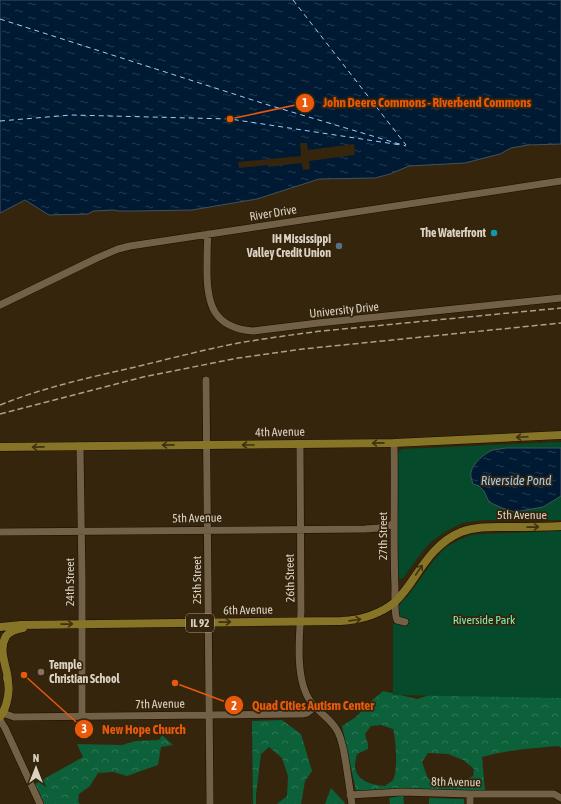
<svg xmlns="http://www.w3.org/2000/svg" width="561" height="804" viewBox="0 0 561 804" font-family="'Asap Condensed',sans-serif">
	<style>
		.forest { fill: url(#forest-crowns); fill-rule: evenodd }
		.green { fill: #044a2b }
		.water { fill: url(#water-ripples); stroke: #43515e }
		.pier { fill: #34250c }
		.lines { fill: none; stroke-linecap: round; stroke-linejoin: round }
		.ferry { stroke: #a1ccf8; stroke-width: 1; stroke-dasharray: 5 4; stroke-linecap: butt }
		.minor-casing { stroke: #1b0d00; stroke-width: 8 }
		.major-casing { stroke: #1b0d00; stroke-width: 9 }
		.minor { stroke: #726147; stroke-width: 7 }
		.major { stroke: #867427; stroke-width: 8 }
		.rail { stroke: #ab9f8e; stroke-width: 1.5; stroke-dasharray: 6 3; stroke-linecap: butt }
		.oneway { stroke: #403110 }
		.culture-dot { fill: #0f9aa8; stroke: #34250c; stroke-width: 1.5 }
		.service-dot { fill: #5c6f8a; stroke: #34250c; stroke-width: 1.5 }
		.education-dot { fill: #8d6e63; stroke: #34250c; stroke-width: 1.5 }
		.labels { text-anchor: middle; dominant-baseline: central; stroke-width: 3.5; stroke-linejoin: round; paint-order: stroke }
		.shield { fill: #34250c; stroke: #aa9e8d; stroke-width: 1 }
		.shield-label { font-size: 11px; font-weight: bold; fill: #dcd2c4 }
		.street-label { font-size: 12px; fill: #dcd2c4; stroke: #34250c }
		.poi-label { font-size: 12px; font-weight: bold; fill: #dcd2c4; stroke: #34250c; text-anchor: end }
		.park-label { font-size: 12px; fill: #85ecb1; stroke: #34250c }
		.water-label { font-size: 13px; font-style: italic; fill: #a1ccf8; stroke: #34250c }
		.leader { fill: none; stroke: #e8590c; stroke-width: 1.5 }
		.callout-dot { fill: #e8590c; stroke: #34250c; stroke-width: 1.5 }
		.mark-label { font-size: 12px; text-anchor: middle; font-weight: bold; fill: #fff }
		.callout-label { font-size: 13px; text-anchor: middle; font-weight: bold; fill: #e8590c; stroke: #34250c; stroke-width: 3.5; stroke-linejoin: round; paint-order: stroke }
	</style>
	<defs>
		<pattern id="forest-crowns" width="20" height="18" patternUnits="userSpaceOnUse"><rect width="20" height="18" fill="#0c603a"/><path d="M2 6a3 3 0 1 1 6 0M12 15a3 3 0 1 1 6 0" fill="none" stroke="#2f7655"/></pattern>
		<pattern id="water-ripples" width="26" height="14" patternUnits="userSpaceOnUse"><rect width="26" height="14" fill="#011a33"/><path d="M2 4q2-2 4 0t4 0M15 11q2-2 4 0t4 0" fill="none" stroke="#253a4f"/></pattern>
	</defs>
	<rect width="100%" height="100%" fill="#34250c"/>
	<path class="forest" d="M449,689L561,693V748L559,746C533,748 507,750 482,757L485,791H356L342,726L356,717L369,703L383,691L417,699ZM381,725L393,729C396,739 398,771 393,780C391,782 387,784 385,786C373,785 357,782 355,767C355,763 356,758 357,754L368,749V745L365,734L371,726ZM428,753L448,754L463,760L474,769L473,776L459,783H444L428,779L422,762Z
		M282,720L301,734L312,771L305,781L301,804H277L287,796L288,776L282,758L269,747L261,754L256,795V804H253L252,721Z
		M162,735L173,745L161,747L158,765L127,776L113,772L98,773L90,786L79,794L78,802L80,804H44L35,784L83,757L77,744L122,745L136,741L159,740Z
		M331,788L344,802L345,804H325Z
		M403,795L404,804H390L389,798Z
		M429,798L464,799V804H429Z"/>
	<path class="green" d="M561,442V520H485L462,523L443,533L430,543L419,556L403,578L400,579L398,576V453L402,449Z
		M561,531V698L393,695V625L399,618C397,607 398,604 407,597L434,560L446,547L461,539L471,535L481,534Z"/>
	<path class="water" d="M0,0H561V144L528,145L511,148L500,154L465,163L409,166L390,174L375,178L319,179L257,199L192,210L137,211H118L114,210L93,211L88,214L49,215L25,200L0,213Z
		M506,448H561V496L543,507L515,512L502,508L489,502L484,491L479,486L473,484C472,480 470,476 471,472C473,463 485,453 493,450C497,449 502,449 506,448Z"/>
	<path class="pier" d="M300,143H307L308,150L354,144L355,155L309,161L310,169L303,170L302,163L268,167V165L239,168L238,162L301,156Z"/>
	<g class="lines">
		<path class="ferry" d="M293,0L406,145
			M0,19L265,104L406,146
			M0,121L71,115L230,119L401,145"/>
		<g class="minor-casing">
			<path id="minor" d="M208,234C207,246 207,259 207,271C207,305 214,328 253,331L318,323L561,298
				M0,305L97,258L118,249L130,246L561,181
				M206,380L210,804
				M394,443C395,491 393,539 395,587C395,595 394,614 397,620L405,622
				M300,444L301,612C299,638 295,681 311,702C319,713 332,719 338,732C343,742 344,753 346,764C348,778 350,791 352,804
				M80,446L82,578V717
				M0,532L365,529L379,528L394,524
				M0,712L14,717L302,714L307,713L315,707
				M0,720L5,728L40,804
				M470,794V804
				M350,795L401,792L470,794H554L561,798"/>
		</g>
		<g class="major-casing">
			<path id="major" d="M0,447L394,443L561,435
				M0,627L21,625L341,621C361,620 379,615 395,602C402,595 408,587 414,578C426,560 439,541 461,532C477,526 493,527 509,527C526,527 544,527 561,526
				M8,681C8,677 7,673 6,669C3,657 0,647 6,636C11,631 16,629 23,628
				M0,717C7,708 11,689 7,678"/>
		</g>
		<use href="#minor" class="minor"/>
		<use href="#major" class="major"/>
		<path class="rail" d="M0,405C42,388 87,378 131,368C169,359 206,349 244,342C270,338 296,334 322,331L561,308
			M0,414L143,377L238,358L303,349L561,323"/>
	</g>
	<defs><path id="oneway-shaft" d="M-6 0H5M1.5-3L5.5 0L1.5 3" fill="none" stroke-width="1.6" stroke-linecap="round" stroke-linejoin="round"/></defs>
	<g class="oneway">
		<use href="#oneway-shaft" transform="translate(522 437) rotate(177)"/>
		<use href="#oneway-shaft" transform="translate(378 443) rotate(179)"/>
		<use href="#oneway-shaft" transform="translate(168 445) rotate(179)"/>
		<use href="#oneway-shaft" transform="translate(248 445) rotate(180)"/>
		<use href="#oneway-shaft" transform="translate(38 447) rotate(179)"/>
		<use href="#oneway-shaft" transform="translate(533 527) rotate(-1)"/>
		<use href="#oneway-shaft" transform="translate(419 570) rotate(-56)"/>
		<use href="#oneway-shaft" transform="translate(355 620) rotate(-8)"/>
		<use href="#oneway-shaft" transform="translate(225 622) rotate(-1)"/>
		<use href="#oneway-shaft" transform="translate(67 624) rotate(-1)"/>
	</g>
	<circle class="culture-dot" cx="494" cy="233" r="4"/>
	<circle class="service-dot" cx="339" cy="246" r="4"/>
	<circle class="education-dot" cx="41" cy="672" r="4"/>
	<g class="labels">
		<rect class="shield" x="186" y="614" width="28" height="18" rx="3"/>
		<g class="shield-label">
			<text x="200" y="623">IL 92</text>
		</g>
		<g class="street-label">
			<text transform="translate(273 213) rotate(-9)">River Drive</text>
			<text transform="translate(344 310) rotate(-6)">University Drive</text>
			<text transform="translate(280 432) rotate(-1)">4th Avenue</text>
			<text x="522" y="515">5th Avenue</text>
			<text transform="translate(197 518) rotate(-1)">5th Avenue</text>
			<text transform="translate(383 536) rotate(-90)">27th Street</text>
			<text transform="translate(290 578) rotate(-91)">26th Street</text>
			<text transform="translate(197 580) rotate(-90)">25th Street</text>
			<text transform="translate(70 582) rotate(-90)">24th Street</text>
			<text transform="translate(248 610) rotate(-1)">6th Avenue</text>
			<text transform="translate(160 704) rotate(-1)">7th Avenue</text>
			<text transform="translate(456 782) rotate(1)">8th Avenue</text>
		</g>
		<g class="poi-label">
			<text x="486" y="233">The Waterfront</text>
			<text x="331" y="239">IH Mississippi<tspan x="331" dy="14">Valley Credit Union</tspan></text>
			<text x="49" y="665" text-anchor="start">Temple<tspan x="49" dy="14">Christian School</tspan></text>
		</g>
		<g class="park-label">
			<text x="484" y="620">Riverside Park</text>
		</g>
		<g class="water-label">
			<text x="516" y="480">Riverside Pond</text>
		</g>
	</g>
	<path class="leader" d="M230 119L305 103M175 683L234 705M24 675L84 729"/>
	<g class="callout-dot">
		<circle cx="230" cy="119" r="4"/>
		<circle cx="175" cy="683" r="4"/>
		<circle cx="24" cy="675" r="4"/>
		<circle cx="305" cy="103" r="10"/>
		<circle cx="234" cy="705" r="10"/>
		<circle cx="84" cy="729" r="10"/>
	</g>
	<g class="mark-label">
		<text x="305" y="107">1</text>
		<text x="234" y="710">2</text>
		<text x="84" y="733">3</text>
	</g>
	<g class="callout-label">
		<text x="427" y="107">John Deere Commons - Riverbend Commons</text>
		<text x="313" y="710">Quad Cities Autism Center</text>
		<text x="144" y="734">New Hope Church</text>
	</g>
	<g transform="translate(36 768)" stroke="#34250c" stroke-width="3" paint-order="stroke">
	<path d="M0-3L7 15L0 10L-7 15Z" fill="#dcd2c4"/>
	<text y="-6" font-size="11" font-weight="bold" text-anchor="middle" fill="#dcd2c4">N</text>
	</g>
</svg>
